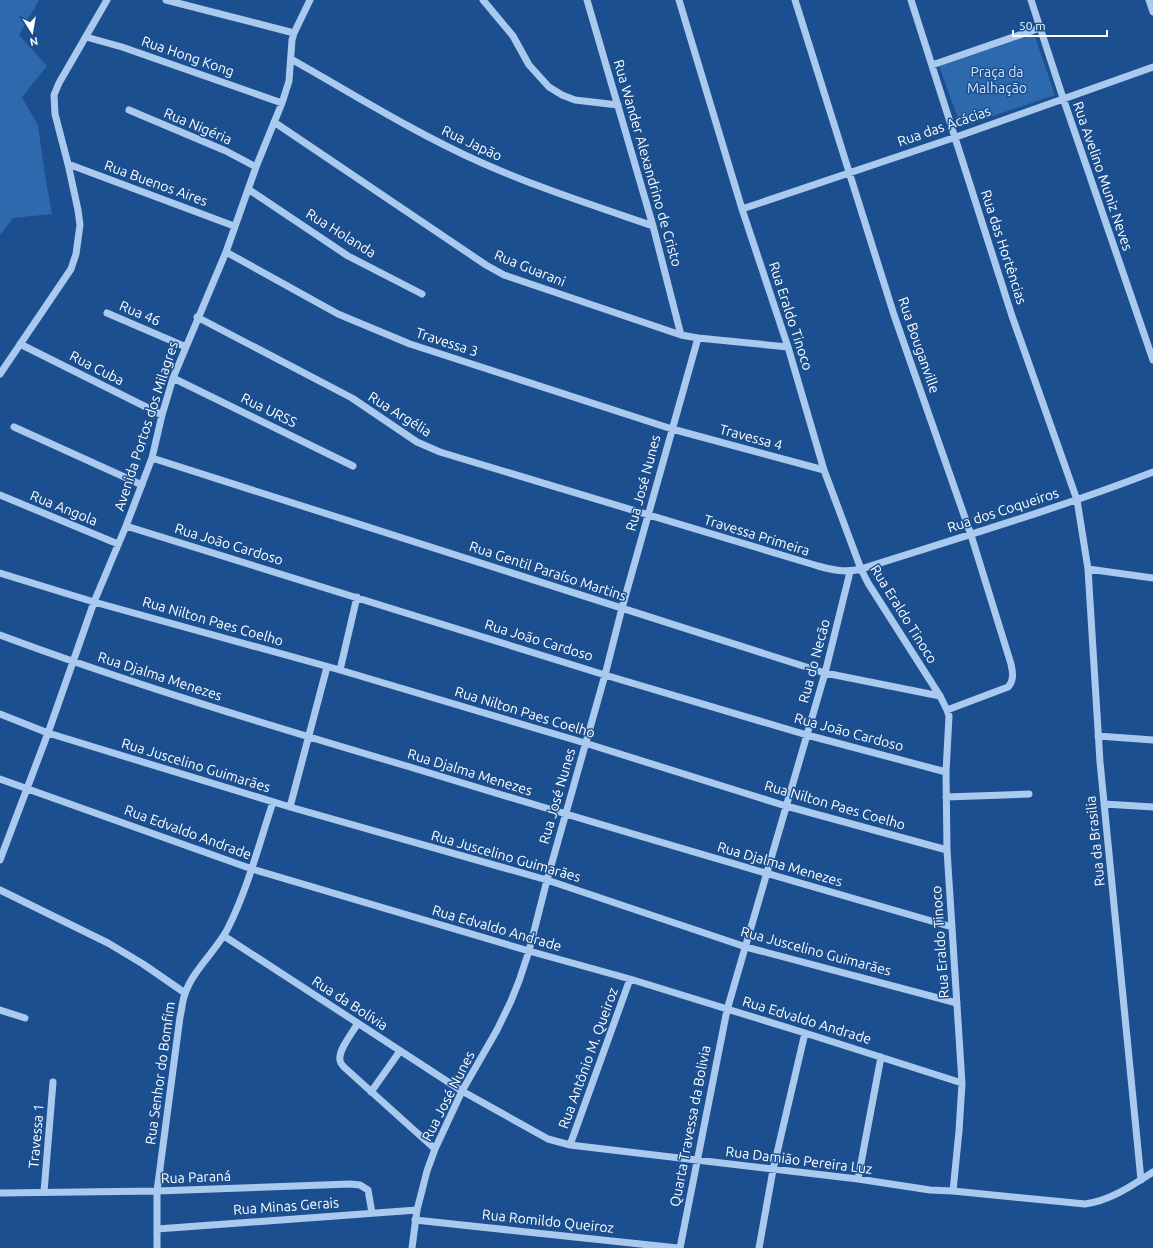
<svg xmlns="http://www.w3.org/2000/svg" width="1153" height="1248" viewBox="0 0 1153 1248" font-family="Ubuntu,sans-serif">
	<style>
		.green { fill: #2e69ad }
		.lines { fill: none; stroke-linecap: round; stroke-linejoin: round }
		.minor { stroke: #a9c9ee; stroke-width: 7 }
		.labels { text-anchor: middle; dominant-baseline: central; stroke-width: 3; stroke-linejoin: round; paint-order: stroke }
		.street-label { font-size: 14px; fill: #fff; stroke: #1b4f8f }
		.park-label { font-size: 14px; fill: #cfe3fa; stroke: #1b4f8f }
	</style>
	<rect width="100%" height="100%" fill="#1b4f8f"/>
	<path class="green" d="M0,0H39L19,35L47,66L22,97L38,125L45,175L52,214L13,218L0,235Z
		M1034,34L1055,95L961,127L939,66Z"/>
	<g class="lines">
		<path class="minor" d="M166,0L294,33
			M483,0L513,36L529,65L549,87L562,95L575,100L618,105
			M587,0L653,226L681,335
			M679,0L742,209L788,347L824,470L861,569L868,583L940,696L947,710L949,716L946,772L947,850L962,1083L959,1131L953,1191
			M795,0L894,315L971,535L1011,664C1013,673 1014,681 1008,687L947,710
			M911,0L1012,316L1077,500L1088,569L1100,762L1141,1180
			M1031,0L1063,98L1153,360
			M1149,0L1153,12
			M86,37L122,47L282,103
			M291,59C353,94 415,133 480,162C536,187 595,206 653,226
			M932,65L1040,28
			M129,110L226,151L256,167
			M274,122L486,265L504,275L681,335L698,338L788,347
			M68,164L234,226
			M248,189L348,256L422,294
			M742,209L956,137L1153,67
			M226,252L338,314L410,344L672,429L824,470
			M107,313L186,347
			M197,317L352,398L417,442L440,452L818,566C833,570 846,573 861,569C958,538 1057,509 1153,472
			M20,344L162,415
			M0,374L71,269L76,254L80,225L78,210L68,164L55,114L54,95L59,83L107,0
			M173,378L353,466
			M14,427L142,485
			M152,458L825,673L940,696
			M0,495L118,544
			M126,526L605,675L807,735L946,772
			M1088,569L1153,578
			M0,573L94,602L340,670L585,743L786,806L947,850
			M0,635C134,685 272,726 410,767C590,822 771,875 952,927
			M340,670L357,597
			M0,714L48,733L290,807L547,880L746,947L957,1003
			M1098,736L1153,740
			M0,779L252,869L529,951L630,979L805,1033L962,1083
			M946,797L1029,794
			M1104,804L1153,807
			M290,807L327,667
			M0,860L48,733L94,602L126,526L152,458L162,415L173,378L226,252L256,167L282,103L289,81L292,40L294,33L310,0
			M0,890L108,943L143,964L185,993
			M224,936L462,1091L548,1139L570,1145L858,1179L930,1190L953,1191L1085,1204C1110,1201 1133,1185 1153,1172
			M0,1010L25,1018
			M358,1023C353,1032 338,1050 340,1060C340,1063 343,1066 345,1068L435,1149
			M371,1092L400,1051
			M570,1145L630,979
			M858,1179L881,1057
			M44,1192L53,1082
			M0,1193L157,1191L350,1184L360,1185L368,1190L372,1213
			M415,1220L678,1248
			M157,1229L417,1210
			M157,1248V1191L180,1017C182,1010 182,1001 185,994C192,971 217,950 228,928C248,888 259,844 273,802
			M412,1248L417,1210L427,1171L435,1149L462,1091L497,1030L511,1001L519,981L529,951L547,880L605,675L622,608L698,338
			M680,1248L727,1010L825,673L850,572
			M759,1248L773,1170L805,1033"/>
	</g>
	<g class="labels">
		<g class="street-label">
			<text transform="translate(188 56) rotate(19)">Rua Hong Kong</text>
			<text transform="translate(198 126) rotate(23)">Rua Nigéria</text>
			<text transform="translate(944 126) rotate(-19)">Rua das Acácias</text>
			<text transform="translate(472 143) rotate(25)">Rua Japão</text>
			<text transform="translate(648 163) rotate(74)">Rua Wander Alexandrino de Cristo</text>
			<text transform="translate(1103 176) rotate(71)">Rua Avelino Muniz Neves</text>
			<text transform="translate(156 183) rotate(20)">Rua Buenos Aires</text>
			<text transform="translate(341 233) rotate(32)">Rua Holanda</text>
			<text transform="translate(1004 247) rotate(72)">Rua das Hortências</text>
			<text transform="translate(530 268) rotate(22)">Rua Guarani</text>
			<text transform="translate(140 313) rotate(23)">Rua 46</text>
			<text transform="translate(791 316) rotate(72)">Rua Eraldo Tinoco</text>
			<text transform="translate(447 342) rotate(18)">Travessa 3</text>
			<text transform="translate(919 345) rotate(71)">Rua Bouganville</text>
			<text transform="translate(97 368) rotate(27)">Rua Cuba</text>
			<text transform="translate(269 410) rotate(26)">Rua URSS</text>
			<text transform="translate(400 414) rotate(32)">Rua Argélia</text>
			<text transform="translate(146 426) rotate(-72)">Avenida Portos dos Milagres</text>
			<text transform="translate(751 437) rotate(15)">Travessa 4</text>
			<text transform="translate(643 483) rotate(-75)">Rua José Nunes</text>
			<text transform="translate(64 508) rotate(22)">Rua Angola</text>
			<text transform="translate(1003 510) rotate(-18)">Rua dos Coqueiros</text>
			<text transform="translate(757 535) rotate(17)">Travessa Primeira</text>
			<text transform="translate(229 544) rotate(17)">Rua João Cardoso</text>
			<text transform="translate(548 571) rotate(18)">Rua Gentil Paraíso Martins</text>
			<text transform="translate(904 614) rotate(58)">Rua Eraldo Tinoco</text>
			<text transform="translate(213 621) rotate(16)">Rua Nilton Paes Coelho</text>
			<text transform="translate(539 640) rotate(17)">Rua João Cardoso</text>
			<text transform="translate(814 661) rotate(-75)">Rua do Necão</text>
			<text transform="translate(160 676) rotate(18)">Rua Djalma Menezes</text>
			<text transform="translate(525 712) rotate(17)">Rua Nilton Paes Coelho</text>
			<text transform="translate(849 732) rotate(15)">Rua João Cardoso</text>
			<text transform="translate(196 765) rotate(17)">Rua Juscelino Guimarães</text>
			<text transform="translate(470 772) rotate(17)">Rua Djalma Menezes</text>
			<text transform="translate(557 796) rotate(-74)">Rua José Nunes</text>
			<text transform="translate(835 805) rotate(16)">Rua Nilton Paes Coelho</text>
			<text transform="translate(188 832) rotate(20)">Rua Edvaldo Andrade</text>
			<text transform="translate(1095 841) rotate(-96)">Rua da Brasilia</text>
			<text transform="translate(506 856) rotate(16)">Rua Juscelino Guimarães</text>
			<text transform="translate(780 864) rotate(16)">Rua Djalma Menezes</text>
			<text transform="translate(497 928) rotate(16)">Rua Edvaldo Andrade</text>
			<text transform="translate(940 942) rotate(-94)">Rua Eraldo Tinoco</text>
			<text transform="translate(816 951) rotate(15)">Rua Juscelino Guimarães</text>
			<text transform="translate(350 1003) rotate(33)">Rua da Bolívia</text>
			<text transform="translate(807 1020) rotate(17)">Rua Edvaldo Andrade</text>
			<text transform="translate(588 1058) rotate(-70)">Rua Antônio M. Queiroz</text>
			<text transform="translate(160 1073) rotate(-82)">Rua Senhor do Bomfim</text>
			<text transform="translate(448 1096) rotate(-63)">Rua José Nunes</text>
			<text transform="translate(690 1126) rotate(-79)">Quarta Travessa da Bolivia</text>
			<text transform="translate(36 1136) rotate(-85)">Travessa 1</text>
			<text transform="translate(799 1160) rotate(7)">Rua Damião Pereira Luz</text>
			<text transform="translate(196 1177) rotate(-2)">Rua Paraná</text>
			<text transform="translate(286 1206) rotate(-4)">Rua Minas Gerais</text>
			<text transform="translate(548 1221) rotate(6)">Rua Romildo Queiroz</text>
		</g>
		<g class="park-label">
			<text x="997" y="72">Praça da<tspan x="997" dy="16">Malhação</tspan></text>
		</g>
	</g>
	<g transform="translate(32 32) rotate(169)" stroke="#1b4f8f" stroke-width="3" paint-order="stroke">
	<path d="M0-3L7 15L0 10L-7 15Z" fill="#ffffff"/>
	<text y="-6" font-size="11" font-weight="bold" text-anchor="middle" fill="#ffffff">N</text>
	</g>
	<path d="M1013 30v6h94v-6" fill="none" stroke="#ffffff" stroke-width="2"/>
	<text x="1019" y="30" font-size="12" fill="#ffffff" stroke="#1b4f8f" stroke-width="3" paint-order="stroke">50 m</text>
</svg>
